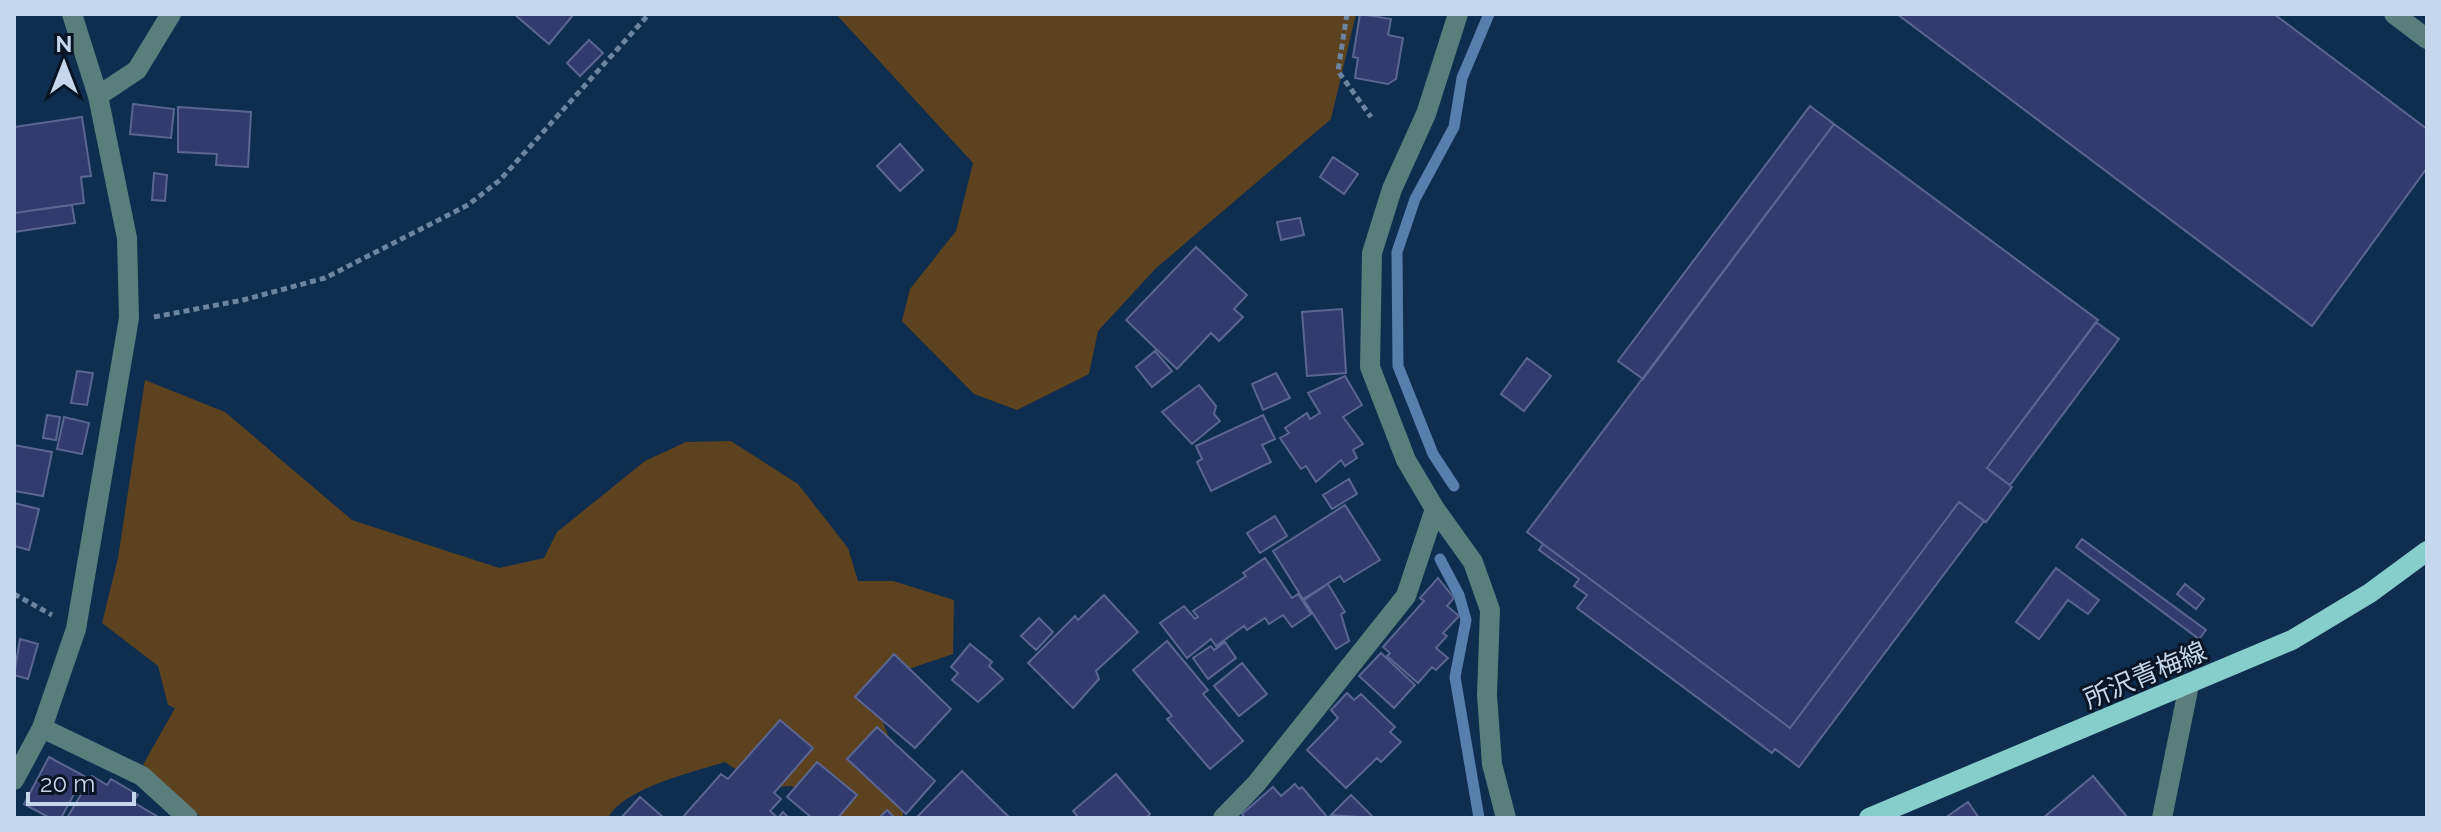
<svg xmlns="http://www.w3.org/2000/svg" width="2441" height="832" viewBox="0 0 2441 832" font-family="Raleway,'Noto Sans JP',sans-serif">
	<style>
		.green { fill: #5c421f }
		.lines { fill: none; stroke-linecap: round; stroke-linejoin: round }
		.stream { stroke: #567fae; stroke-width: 11 }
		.building { fill: #313b6d; stroke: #5a6691; stroke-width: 2 }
		.path { stroke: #6c849f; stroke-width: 5; stroke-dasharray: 6 4; stroke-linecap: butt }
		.minor { stroke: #5b7d7c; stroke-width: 20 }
		.major { stroke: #86cecb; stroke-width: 20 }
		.labels { text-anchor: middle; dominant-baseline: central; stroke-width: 6; stroke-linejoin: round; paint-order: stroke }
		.street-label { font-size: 26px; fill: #c5d7ec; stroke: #091524 }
	</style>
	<rect width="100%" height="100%" fill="#0f2d4e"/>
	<path class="green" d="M836,14H1356L1331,119L1155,269L1098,331L1089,374L1017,410L974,394L902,321L910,289L956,231L973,163Z
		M145,380L225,412L352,520L499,568L544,558L557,532L645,461L686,442L731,441L798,484L848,548L858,581H893L954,600L953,654L867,683L903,772V817L842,818L829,803L791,786L763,788L725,762C693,772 624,788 608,818H202L143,765L175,708L168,705L158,666L102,623L118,558Z"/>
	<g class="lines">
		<path class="stream" d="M1454,486L1433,454L1398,366L1397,252L1415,199L1454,127L1462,78L1489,14
			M1440,559L1459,595L1466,620L1455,677L1479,818"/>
	</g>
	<path class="building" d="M514,14H574L549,44Z
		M1360,14L1391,19L1388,35L1403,38L1396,79L1388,84L1355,78L1358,58L1353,57Z
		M1897,14H2274L2427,129V168L2312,326Z
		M589,40L603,53L580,76L567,63Z
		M133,104L174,109L171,138L130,134Z
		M1810,106L1834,124L1643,379L1618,361Z
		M178,107L251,112L248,167L216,165L217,154L178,152Z
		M82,117L91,176L81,177L84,203L14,213V127Z
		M1834,124L2098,320L1987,468L2012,487L1986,522L1959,502L1790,728L1527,532Z
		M900,144L923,170L900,191L877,166Z
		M1333,157L1358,174L1344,194L1320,177Z
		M154,173L167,175L165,201L152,200Z
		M72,205L75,223L14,232V213Z
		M1300,218L1304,235L1281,240L1277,222Z
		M1196,247L1247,295L1234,309L1243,317L1219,341L1211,333L1177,369L1126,320Z
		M1342,309L1346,373L1307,376L1302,312Z
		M2096,322L2119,339L2010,485L1987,468Z
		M1155,351L1172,371L1152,387L1136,367Z
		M1527,358L1551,376L1524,411L1501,394Z
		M77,371L93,373L87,405L71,403Z
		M1276,373L1290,398L1263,410L1252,384Z
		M1345,376L1362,405L1343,417L1363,444L1353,450L1357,458L1345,466L1341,460L1316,482L1306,466L1301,469L1280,438L1289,433L1285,428L1307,413L1310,419L1320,413L1308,393Z
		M1199,385L1216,406L1214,414L1220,421L1192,444L1162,412Z
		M47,415L60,417L56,440L43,438Z
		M1263,415L1275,439L1262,445L1271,462L1211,491L1197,462L1202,459L1196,446Z
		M64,417L89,423L82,454L57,449Z
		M14,445L52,452L43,496L14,491Z
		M1349,479L1357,494L1332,509L1323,495Z
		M1959,502L1984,521L1799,767L1775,749L1772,753L1577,608L1587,595L1574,586L1579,579L1539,550L1543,544L1790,728Z
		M14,503L39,509L29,550L14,546Z
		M1345,505L1380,560L1344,582L1340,576L1303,599L1273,551Z
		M1275,516L1287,536L1260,553L1247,533Z
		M2082,539L2206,630L2199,639L2076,547Z
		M1265,558L1292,598L1298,594L1311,614L1292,627L1283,615L1269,624L1265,618L1247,630L1244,626L1216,646L1211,639L1187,658L1160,623L1184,606L1195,619L1198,617L1193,611L1246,576L1243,573Z
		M2056,568L2099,600L2088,614L2068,600L2039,639L2016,622Z
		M1438,578L1454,598L1447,606L1459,616L1443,633L1447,636L1436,648L1448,658L1436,670L1432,667L1418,683L1387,656L1390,653L1383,647L1424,601L1420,598Z
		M1328,584L1345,612L1341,614L1349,641L1336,649L1304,600Z
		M2185,584L2204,599L2196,609L2177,594Z
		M1104,595L1138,632L1096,671L1099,679L1073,708L1028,663L1075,616L1078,620Z
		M1039,618L1053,632L1036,650L1021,636Z
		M20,639L38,644L28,679L14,675Z
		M1167,641L1208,690L1203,694L1243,741L1210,769L1167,719L1172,716L1133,670Z
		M1225,642L1236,658L1208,679L1193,658L1211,646L1214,650Z
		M970,644L992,662L989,666L1003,679L978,702L952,680L958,673L951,667Z
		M1381,653L1415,685L1394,708L1359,676Z
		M894,654L951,709L915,748L855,697Z
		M1242,663L1267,694L1239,716L1214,686Z
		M1347,693L1354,700L1361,694L1395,727L1390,732L1401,742L1381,762L1377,758L1346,788L1307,750L1338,718L1331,710Z
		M780,720L813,748L774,793L781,799L770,811L778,818L783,812L789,818H682L721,774L728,779Z
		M877,727L935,781L906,814L847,759Z
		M49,757L84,776L61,818H50L24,804Z
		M817,762L857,795L838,818H812L787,797Z
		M962,771L1010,818H916Z
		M1116,774L1150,814L1146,818H1079L1073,811Z
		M92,776L107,785L111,779L138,795L133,802L160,818H67Z
		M2093,776L2128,818H2043Z
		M1295,784L1299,789L1302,787L1328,818H1245L1242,814L1273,787L1281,796Z
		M1351,795L1374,818L1331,815Z
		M640,797L664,818H621Z
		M1968,802L1979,818H1945Z
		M887,810L895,818H879Z"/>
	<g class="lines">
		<path class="path" d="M1347,14L1338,71L1371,117
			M154,317L243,300L325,278L468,205L500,180L649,14
			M14,594L52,615"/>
		<path class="minor" d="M1458,14L1426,114L1392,189L1372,253L1370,367L1406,460L1435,509L1473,562L1490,610L1487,695L1492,764L1506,818
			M2394,14L2427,39
			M98,96L137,70L171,14
			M42,728L142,776L188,818
			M14,780L42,728L76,629L129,318L127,238L98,96L72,14
			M1223,818L1256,784L1406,596L1435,509
			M2162,818L2189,685"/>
		<path class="major" d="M1869,818L2292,640L2370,593L2427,551"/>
	</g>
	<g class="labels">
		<g class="street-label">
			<text transform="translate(2145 675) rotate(-23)">所沢青梅線</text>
		</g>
	</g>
	<rect width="2441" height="832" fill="none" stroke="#c5d7ec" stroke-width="32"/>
	<g transform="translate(64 64)" stroke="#091524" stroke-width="6" paint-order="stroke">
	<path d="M0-6L14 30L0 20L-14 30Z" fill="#c5d7ec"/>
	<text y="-12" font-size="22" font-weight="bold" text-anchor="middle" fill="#c5d7ec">N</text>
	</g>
	<path d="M28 792v12h106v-12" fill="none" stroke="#c5d7ec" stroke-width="4"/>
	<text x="40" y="792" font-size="24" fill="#c5d7ec" stroke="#091524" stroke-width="6" paint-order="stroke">20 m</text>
</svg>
